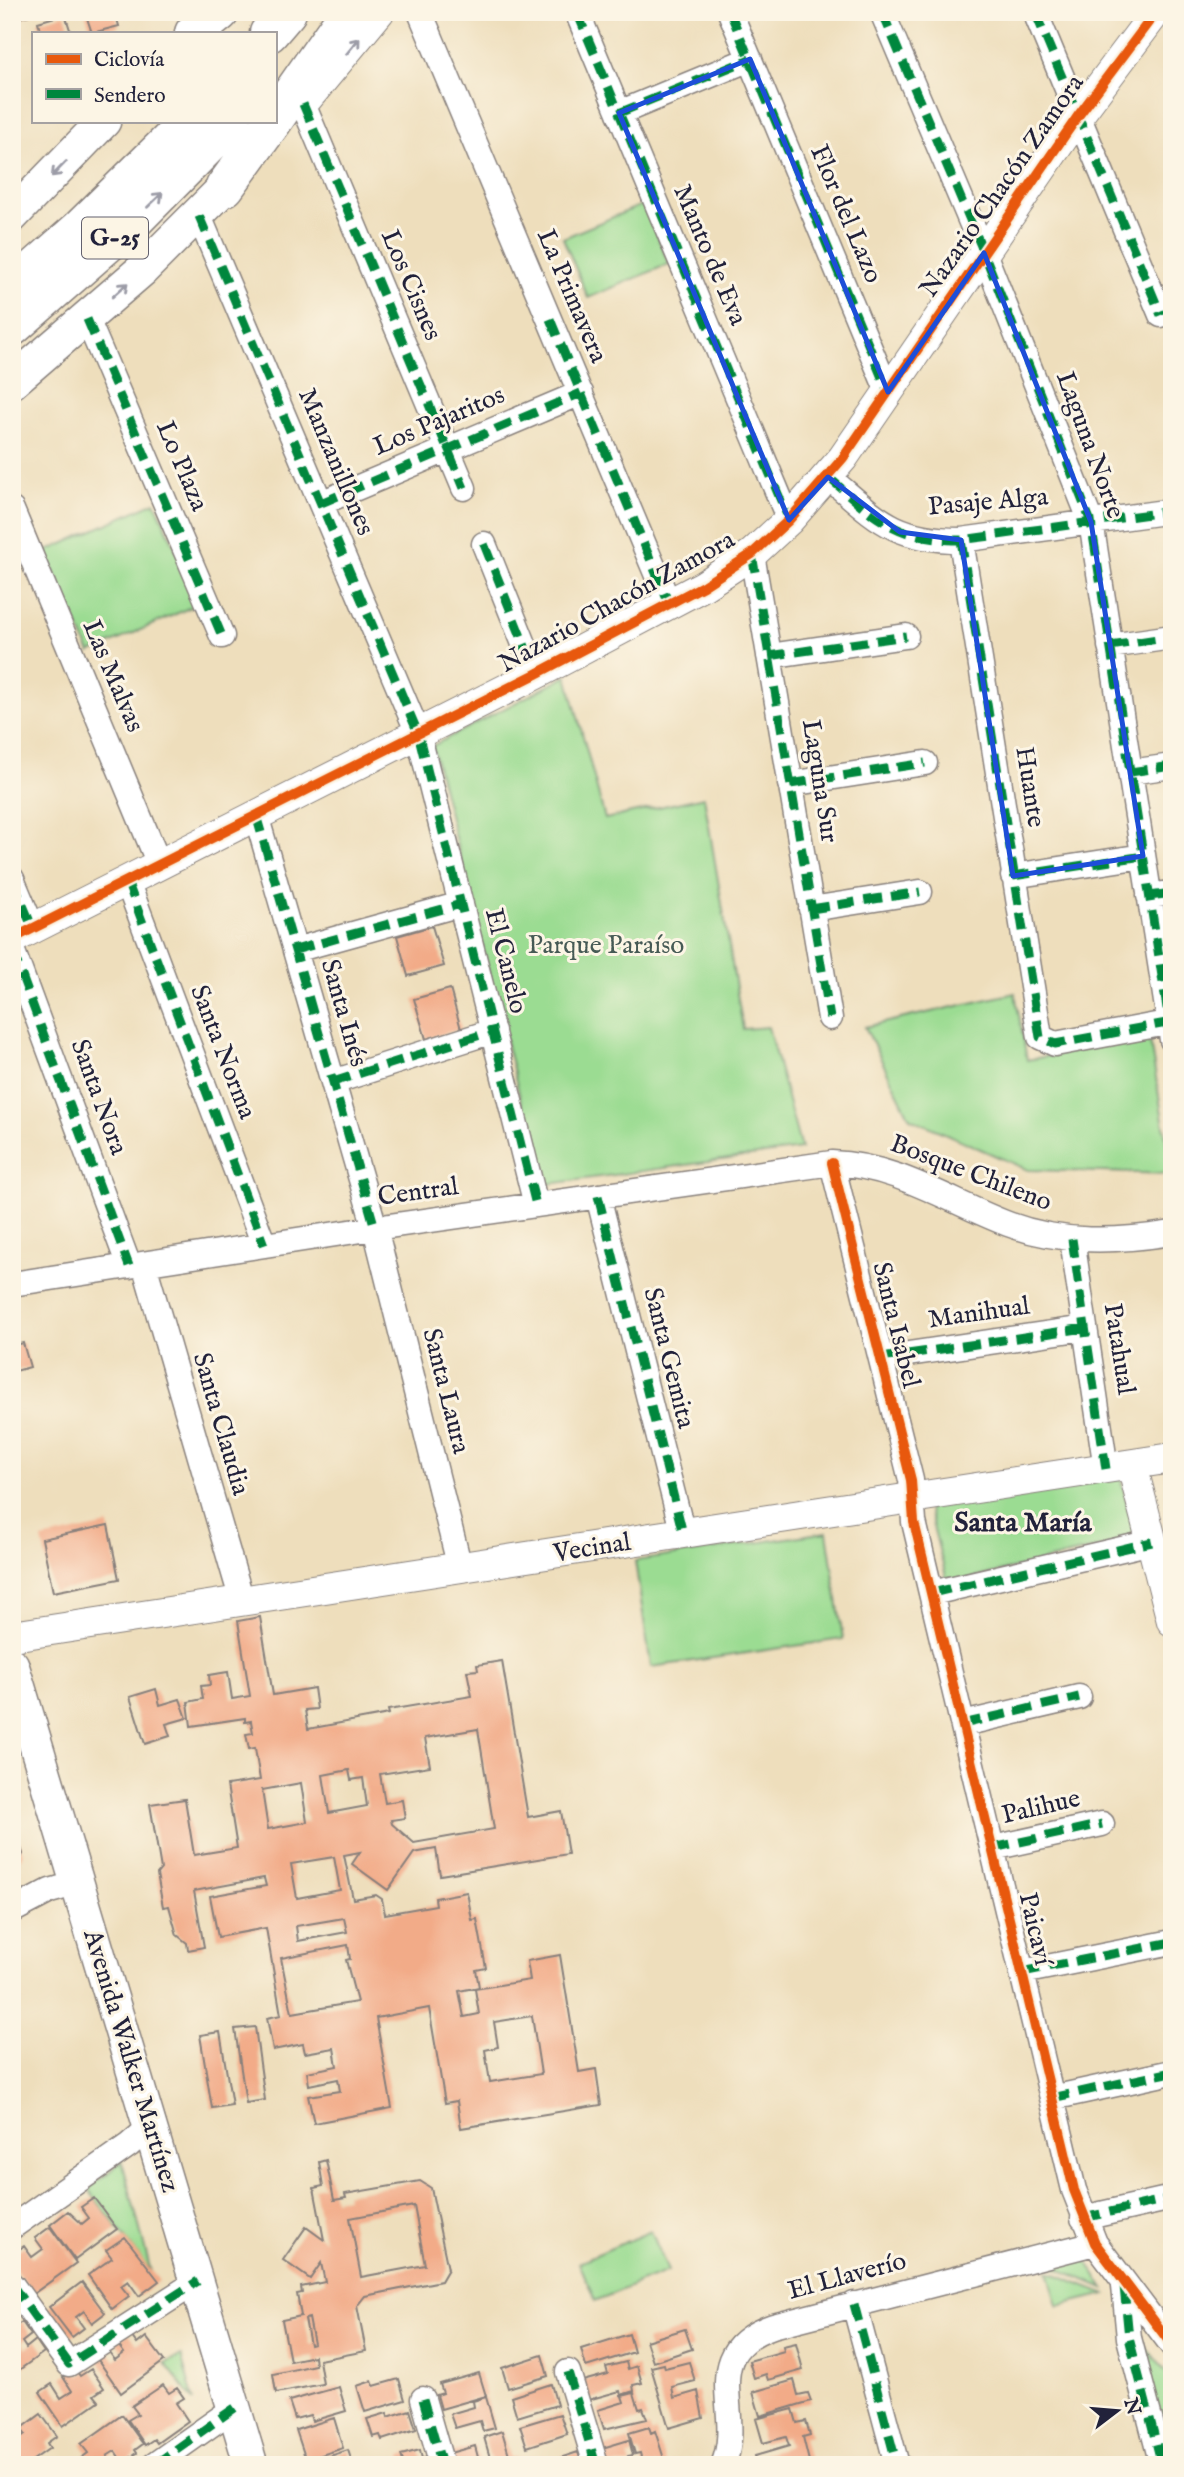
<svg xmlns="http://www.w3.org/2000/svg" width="1184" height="2477" viewBox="0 0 1184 2477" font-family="'IM FELL English',serif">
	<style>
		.green { fill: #9bdc92; stroke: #5e7f66; stroke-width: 2 }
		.building { fill: #f2ab88; fill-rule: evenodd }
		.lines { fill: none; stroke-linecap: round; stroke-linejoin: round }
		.minor-casing { stroke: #88807c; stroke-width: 27 }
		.tertiary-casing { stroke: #88807c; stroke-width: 32 }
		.secondary-casing { stroke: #88807c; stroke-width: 36 }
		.primary-casing { stroke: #88807c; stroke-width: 41 }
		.minor { stroke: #fff; stroke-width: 24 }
		.tertiary { stroke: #fff; stroke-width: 30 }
		.secondary { stroke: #fff; stroke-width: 33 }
		.primary { stroke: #fff; stroke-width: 38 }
		.quiet { stroke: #00873e; stroke-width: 9; stroke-dasharray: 18 9; stroke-linecap: butt }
		.cycleway-casing { stroke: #fcf5e5; stroke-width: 15 }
		.cycleway { stroke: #e8590c; stroke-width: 10 }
		.oneway { stroke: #9c9ca7 }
		.marked { fill: none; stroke: #1d4ed8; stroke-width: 5; stroke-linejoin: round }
		.labels { text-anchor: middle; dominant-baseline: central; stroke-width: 6; stroke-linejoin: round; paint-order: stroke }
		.shield { fill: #fcf5e5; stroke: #63616e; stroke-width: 2 }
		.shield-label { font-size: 24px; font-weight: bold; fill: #22223b }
		.street-label { font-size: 26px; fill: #22223b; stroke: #fcf5e5 }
		.park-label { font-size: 26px; fill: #465a55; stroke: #fcf5e5 }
		.neighbourhood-label { font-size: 28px; font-weight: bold; fill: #22223b; stroke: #fcf5e5 }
	</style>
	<rect width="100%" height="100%" fill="#fcf5e5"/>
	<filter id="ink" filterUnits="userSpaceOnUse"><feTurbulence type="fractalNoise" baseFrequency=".0143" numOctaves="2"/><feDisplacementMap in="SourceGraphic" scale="14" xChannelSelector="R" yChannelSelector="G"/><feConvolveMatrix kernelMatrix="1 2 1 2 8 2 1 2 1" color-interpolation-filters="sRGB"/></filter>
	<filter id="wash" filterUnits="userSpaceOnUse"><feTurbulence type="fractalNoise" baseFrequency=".00686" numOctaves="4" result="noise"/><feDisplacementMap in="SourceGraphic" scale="28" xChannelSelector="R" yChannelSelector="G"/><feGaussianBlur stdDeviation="1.57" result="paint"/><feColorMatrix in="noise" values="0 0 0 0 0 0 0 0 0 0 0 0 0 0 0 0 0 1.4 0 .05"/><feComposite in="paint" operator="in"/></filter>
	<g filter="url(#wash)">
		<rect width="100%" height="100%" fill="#eedebc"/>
		<path class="green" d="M644,204L669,264L588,298L563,238Z
			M155,502L200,603L90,653L45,552Z
			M567,676L605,819L704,797L743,1029L768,1027L801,1149L542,1185L432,746Z
			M1015,993L1027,1060L1149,1036L1172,1174L1028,1170L910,1118L865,1027Z
			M1120,1476L1136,1539L948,1584L928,1507Z
			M827,1532L843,1639L651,1667L635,1561Z
			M122,2161L151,2272L88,2189Z
			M651,2231L668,2271L595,2301L579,2262Z
			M1083,2255L1104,2288L1047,2264Z
			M1048,2271L1106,2294L1058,2306Z
			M1139,2339L1172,2379V2444L1165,2446Z
			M181,2356L194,2401L165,2363Z"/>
		<g id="blocks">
			<path class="building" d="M12,12H37V13L12,20Z
				M85,12H115L119,26L92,33Z
				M65,14L71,33H41L38,22Z
				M432,926L444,966L408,976L397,936Z
				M450,989L461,1029L426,1039L414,999Z
				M23,1343L30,1367L12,1372V1346Z
				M108,1525L119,1579L53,1592L42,1539Z
				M260,1617L273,1695L314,1688L317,1709L305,1710L308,1729L389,1714L388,1710L472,1696L467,1671L478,1670L477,1665L502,1661L528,1817L561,1811L568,1854L440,1875L436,1849L414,1853L388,1890L352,1864L360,1852L344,1855L353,1899L376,1895L382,1899L385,1914L436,1905L435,1898L467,1892L472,1920L477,1919L486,1968L476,1970L479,1987L459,1991L464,2017L479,2014L475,1989L530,1980L527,1961L560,1955L579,2072L596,2069L601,2105L461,2128L457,2101L445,2103L429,2008L376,2018L392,2108L314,2123L308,2096L340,2091L338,2079L309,2085L307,2072L337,2066L334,2048L305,2053L303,2044L273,2050L267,2018L281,2015L266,1928L218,1937L210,1896L266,1886L264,1878L194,1891L204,1947L188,1950L187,1943L177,1935L169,1906L163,1907L157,1874L161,1869L150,1804L185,1799L194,1855L237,1848L227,1785L260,1780L255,1748L249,1749L246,1734L253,1733L251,1721L245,1722V1718L191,1726L188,1702L203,1699L201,1686L210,1685L209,1675L228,1672L232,1699L250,1696L238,1621ZM478,1729L494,1829L414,1843L392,1824L391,1820L405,1818L402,1800L385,1803L380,1774L430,1766L425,1738ZM349,1770L351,1780L363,1778L367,1806L329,1813L323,1775ZM301,1783L307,1822L268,1829L262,1790ZM334,1857L340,1890L297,1898L291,1864ZM344,1918L347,1932L298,1941L296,1926ZM348,1945L350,1959L346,1960L357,2002L292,2013L281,1958ZM532,2016L541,2074L490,2082L485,2050L498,2047L494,2022Z
				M156,1689L160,1705L180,1699L187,1718L166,1724L170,1736L145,1744L130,1697Z
				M12,1819L23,1854L12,1876Z
				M255,2027L265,2100L246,2103L235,2029Z
				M220,2032L232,2105L212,2108L200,2035Z
				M326,2160L334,2200L346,2198L345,2194L420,2181L431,2188L448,2269L441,2281L365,2296L357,2306L366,2351L319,2360L323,2384L276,2393L273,2374L315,2365L314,2356L290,2361L282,2320L301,2316L297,2294L302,2293L301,2287L325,2282L321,2263L310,2279L283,2260L306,2227L324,2240L314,2188L323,2186L319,2162ZM414,2206L425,2265L361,2277L350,2218ZM309,2318L314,2344L310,2345L305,2319Z
				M94,2198L117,2229L75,2260L50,2225L68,2211L82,2224L89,2218L81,2207Z
				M50,2227L76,2263L33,2294L12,2265V2254L24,2246L32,2257L43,2249L35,2238Z
				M125,2237L159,2281L139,2296L128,2281L121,2286L129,2296L112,2309L88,2275L112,2258L106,2250Z
				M82,2282L105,2313L92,2323L84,2311L76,2317L84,2328L72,2337L49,2307Z
				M22,2322L31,2335L22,2342L26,2348L36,2340L44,2352L12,2375V2328Z
				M685,2329L692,2349L653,2362L646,2341Z
				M129,2333L137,2344L146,2337L164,2361L121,2393L96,2357L107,2349L115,2360L124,2353L116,2342Z
				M629,2334L634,2352L586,2367L581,2349Z
				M796,2343L803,2370L768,2380L766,2374L754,2378L749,2361L784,2351L783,2346Z
				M542,2355L548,2376L508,2388L502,2368Z
				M626,2362L628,2369L637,2366L642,2383L633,2385L634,2391L621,2395L620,2391L588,2400L583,2381L608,2374L606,2367Z
				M689,2362L695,2381L672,2387L673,2392L674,2398L698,2391L703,2418L669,2428L651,2367L664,2364L665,2368Z
				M75,2369L80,2376L91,2369L104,2388L94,2395L99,2401L63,2426L40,2392L52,2384L61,2398L72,2391L63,2377Z
				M479,2373L486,2396L441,2409L437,2395L443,2393L440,2384Z
				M399,2379L405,2400L365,2412L357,2386L372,2381L374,2386Z
				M794,2380L798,2395L808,2393L811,2401L760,2416L753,2392Z
				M551,2384L557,2405L517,2417L511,2397Z
				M163,2385L169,2393L177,2388L184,2398L176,2403L188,2421L157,2443L154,2439L145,2445L128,2420L138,2414L132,2406Z
				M339,2387L346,2411L312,2421L310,2415L295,2419L289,2401Z
				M634,2393L639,2409L643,2408L647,2419L604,2429L598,2410L624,2402L622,2396Z
				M486,2397L495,2428L483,2431L480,2421L455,2428L450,2414L474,2407L473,2401Z
				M12,2406L23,2421L12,2428Z
				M793,2409L797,2423L806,2421L810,2435L803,2437L810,2465H757L755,2456L789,2446L786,2437L763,2443L756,2419Z
				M410,2410L416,2429L382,2440L380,2435L373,2437L367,2419L387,2413L388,2417Z
				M41,2414L57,2436L47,2443L50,2448L26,2465H14L12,2444L25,2434L21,2429Z
				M560,2414L567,2434L527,2447L520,2426Z
				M122,2415L143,2444L135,2450L137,2453L123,2463L115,2451L107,2456L113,2465H84L80,2459L88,2453L81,2444Z
				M334,2418L343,2448L306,2460L296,2430Z
				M649,2427L651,2433L655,2431L666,2465H643L640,2453L635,2454L629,2433Z
				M502,2431L510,2458L515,2457L517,2465H492L484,2437Z
				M629,2440L633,2455L628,2456L631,2465H604L599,2449Z
				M475,2446L480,2465H453L450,2453Z
				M348,2450L353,2465H307L306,2464Z
				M420,2450L422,2459L431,2456L433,2465H404L401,2455Z
				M578,2452L582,2465H559L557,2459Z"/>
		</g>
	</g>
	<g filter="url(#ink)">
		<use href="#blocks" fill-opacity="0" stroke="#88807c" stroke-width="2"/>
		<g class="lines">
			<g class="minor-casing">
				<path id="minor" d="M420,12L669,604
					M577,12L789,520
					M730,12L888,392
					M882,12L984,253L1091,522L1172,1040
					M1035,12L1161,315
					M303,104L464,488
					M619,113L750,59
					M199,216L418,733L536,1205
					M87,319L222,636
					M828,477C877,518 893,540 961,540L1172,511
					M321,503L581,393
					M12,510L159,864
					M961,540L1040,1037L1055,1044L1172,1022
					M484,544L536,674
					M752,554L830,1018
					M1110,646L1172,637
					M769,656L906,636
					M1130,772L1172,766
					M790,784L925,763
					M256,815L375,1228L460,1568
					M1013,876L1143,856
					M12,879L33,929
					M127,881L264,1245
					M1149,896L1172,893
					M811,909L920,892
					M12,949L129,1266
					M295,950L461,904
					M333,1082L493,1031
					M832,1163L911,1480L914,1522L1074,2190L1095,2243L1172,2345
					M598,1196L683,1534
					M1072,1239L1106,1469
					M144,1264L242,1601
					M12,1284L375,1228L832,1163C896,1165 950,1202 1008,1224C1062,1244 1116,1242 1172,1233
					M881,1358L1085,1328
					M932,1593L1152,1542
					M963,1724L1079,1697
					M993,1848L1102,1824
					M12,1911L50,1891L78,1883
					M1022,1972L1172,1942
					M1052,2098L1172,2072
					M1083,2218L1172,2198
					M12,2227L129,2145L151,2126
					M12,2285L69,2364L198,2281
					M1124,2286L1129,2338L1162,2465
					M854,2304L897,2465
					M568,2372L596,2465
					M423,2399L442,2465
					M154,2465L236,2407
					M723,2465C746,2412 694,2353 773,2326L1095,2243"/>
			</g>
			<g class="tertiary-casing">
				<path id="tertiary" d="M306,100L379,12
					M12,939L536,674L703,586L752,554L789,520L843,458L1078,116L1156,12
					M1132,1465L1172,1621
					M12,1636L1172,1458"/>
			</g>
			<g class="secondary-casing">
				<path id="secondary" d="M12,216L104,121
					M12,382L142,270L225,187
					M12,1665L251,2465"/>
			</g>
			<g class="primary-casing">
				<path id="primary" d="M194,33L220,12
					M269,33L287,12
					M275,118L349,12
					M225,187L273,121
					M12,289L80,229L190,121
					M12,327L133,221L232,121"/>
			</g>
			<use href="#minor" class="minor"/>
			<use href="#tertiary" class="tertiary"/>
			<use href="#secondary" class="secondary"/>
			<use href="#primary" class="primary"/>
			<path class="quiet" d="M197,12L198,16
				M577,12L789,520
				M730,12L888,392
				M882,12L984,253L1091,522L1172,1040
				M1035,12L1161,315
				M303,104L464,488
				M619,113L750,59
				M199,216L418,733L536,1205
				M87,319L222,636
				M550,319L669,604
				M828,477C877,518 893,540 961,540L1172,511
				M321,503L581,393
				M961,540L1040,1037L1055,1044L1172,1022
				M484,544L536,674
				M752,554L830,1018
				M1110,646L1172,637
				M769,656L906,636
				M1130,772L1172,766
				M790,784L925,763
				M256,815L375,1228
				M1013,876L1143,856
				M12,879L33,929
				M127,881L264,1245
				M1149,896L1172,893
				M811,909L920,892
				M12,949L129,1266
				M295,950L461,904
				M333,1082L493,1031
				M598,1196L683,1534
				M1072,1239L1106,1469
				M881,1358L1085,1328
				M932,1593L1152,1542
				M963,1724L1079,1697
				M993,1848L1102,1824
				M1022,1972L1172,1942
				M1052,2098L1172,2072
				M1083,2218L1172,2198
				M12,2285L69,2364L198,2281
				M1124,2286L1129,2338L1162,2465
				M854,2304L897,2465
				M568,2372L596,2465
				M423,2399L442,2465
				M154,2465L236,2407"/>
			<g class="cycleway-casing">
				<path id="cycleway" d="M12,939L536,674L703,586L752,554L789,520L843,458L1078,116L1156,12
					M832,1163L911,1480L914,1522L1074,2190L1095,2243L1172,2345"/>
			</g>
			<use href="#cycleway" class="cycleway"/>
		</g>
		<defs><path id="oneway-shaft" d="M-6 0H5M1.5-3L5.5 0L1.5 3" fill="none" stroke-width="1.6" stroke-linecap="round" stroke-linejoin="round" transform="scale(1.75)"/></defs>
		<g class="oneway">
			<use href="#oneway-shaft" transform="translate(353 46) rotate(-51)"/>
			<use href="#oneway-shaft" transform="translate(59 169) rotate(134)"/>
			<use href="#oneway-shaft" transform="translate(155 200) rotate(-44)"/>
			<use href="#oneway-shaft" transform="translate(120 290) rotate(-42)"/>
		</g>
	</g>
	<path class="marked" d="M750,59L888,392L984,253L1091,522L1143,856L1013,876L961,540L900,532L828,477L789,520L619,113Z"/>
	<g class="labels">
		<rect class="shield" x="82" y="217.5" width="66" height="41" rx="5"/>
		<g class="shield-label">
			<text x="115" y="238">G-25</text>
		</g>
		<g class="street-label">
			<text transform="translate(1002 186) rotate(-55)">Nazario Chacón Zamora</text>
			<text transform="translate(846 214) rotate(67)">Flor del Lazo</text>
			<text transform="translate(710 255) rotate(67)">Manto de Eva</text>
			<text transform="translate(411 285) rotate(67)">Los Cisnes</text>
			<text transform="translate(572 296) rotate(67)">La Primavera</text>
			<text transform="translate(439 421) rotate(-23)">Los Pajaritos</text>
			<text transform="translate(1090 445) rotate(70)">Laguna Norte</text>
			<text transform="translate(336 462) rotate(67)">Manzanillones</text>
			<text transform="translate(182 466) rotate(67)">Lo Plaza</text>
			<text transform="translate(988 502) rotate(-5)">Pasaje Alga</text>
			<text transform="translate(617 602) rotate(-29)">Nazario Chacón Zamora</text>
			<text transform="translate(113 676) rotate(67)">Las Malvas</text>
			<text transform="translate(820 781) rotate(81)">Laguna Sur</text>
			<text transform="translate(1030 787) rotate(81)">Huante</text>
			<text transform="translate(506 961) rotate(76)">El Canelo</text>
			<text transform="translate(344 1013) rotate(74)">Santa Inés</text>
			<text transform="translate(223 1052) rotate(69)">Santa Norma</text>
			<text transform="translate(99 1097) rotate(70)">Santa Nora</text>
			<text transform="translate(971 1173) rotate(21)">Bosque Chileno</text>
			<text transform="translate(418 1192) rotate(-8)">Central</text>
			<text transform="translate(979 1313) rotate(-8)">Manihual</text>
			<text transform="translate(896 1325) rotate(76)">Santa Isabel</text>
			<text transform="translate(1119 1349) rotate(81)">Patahual</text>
			<text transform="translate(669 1358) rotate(76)">Santa Gemita</text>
			<text transform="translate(446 1391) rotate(76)">Santa Laura</text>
			<text transform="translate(221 1424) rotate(74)">Santa Claudia</text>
			<text transform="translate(592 1548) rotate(-9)">Vecinal</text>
			<text transform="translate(1041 1807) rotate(-13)">Palihue</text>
			<text transform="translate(1035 1929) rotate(77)">Paicaví</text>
			<text transform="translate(131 2061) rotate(73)">Avenida Walker Martínez</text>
			<text transform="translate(847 2276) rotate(-15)">El Llaverío</text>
		</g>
		<g class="park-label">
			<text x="606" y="945">Parque Paraíso</text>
		</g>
		<g class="neighbourhood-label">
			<text x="1023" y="1523">Santa María</text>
		</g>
	</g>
	<rect width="1184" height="2477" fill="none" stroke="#fcf5e5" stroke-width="42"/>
	<rect x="32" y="32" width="245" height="91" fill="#fcf5e5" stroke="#a5a1a1" stroke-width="2"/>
	<rect x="46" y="54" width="35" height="10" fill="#e8590c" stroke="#a5a1a1" stroke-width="2"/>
	<text x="94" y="66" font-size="21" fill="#22223b">Ciclovía</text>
	<rect x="46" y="89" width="35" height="10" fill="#00873e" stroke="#a5a1a1" stroke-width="2"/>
	<text x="94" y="102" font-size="21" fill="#22223b">Sendero</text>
	<g transform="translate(1117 2411) rotate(74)" stroke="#fcf5e5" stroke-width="5" paint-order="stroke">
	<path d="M0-5L12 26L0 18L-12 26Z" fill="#22223b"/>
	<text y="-10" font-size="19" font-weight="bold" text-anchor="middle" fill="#22223b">N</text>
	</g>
</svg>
